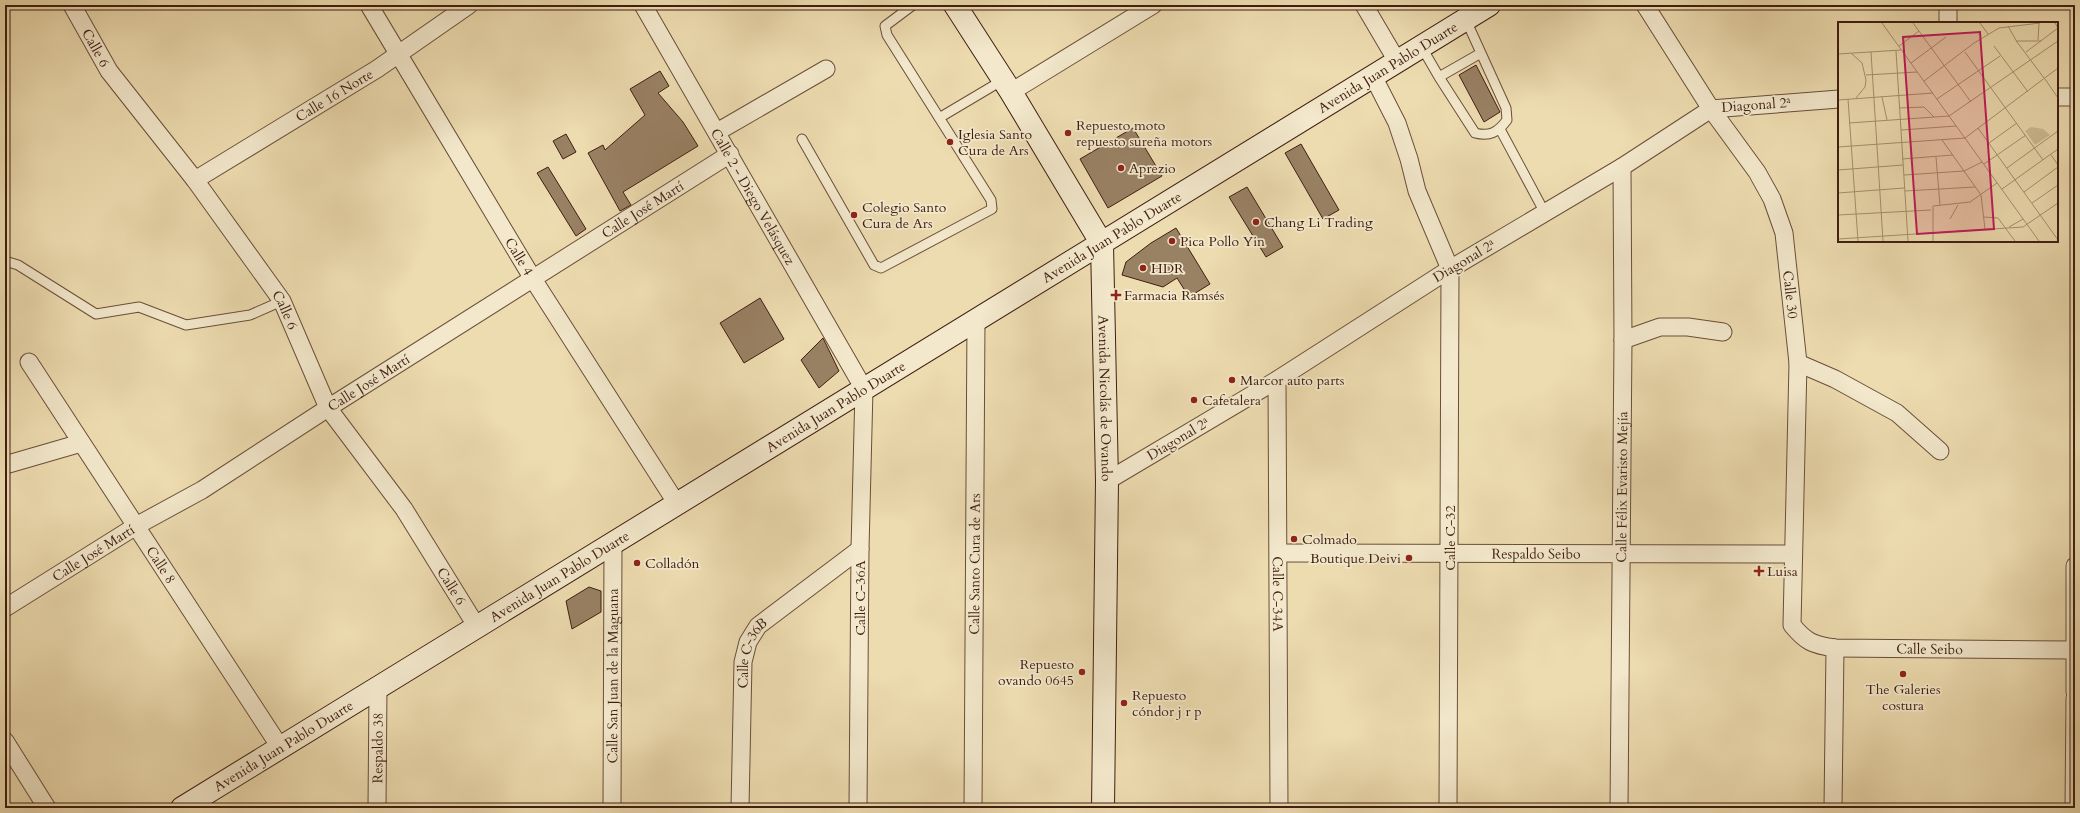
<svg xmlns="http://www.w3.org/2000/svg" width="2080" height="813" viewBox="0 0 2080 813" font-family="Cardo,serif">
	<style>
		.building { fill: #998164; stroke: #3f1e11 }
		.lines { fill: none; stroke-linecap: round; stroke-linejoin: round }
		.lane-casing { stroke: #6a4e39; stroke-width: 11 }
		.street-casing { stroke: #6a4e39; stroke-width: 19 }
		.secondary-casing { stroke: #3f1e11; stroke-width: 24 }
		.lane { stroke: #f3e8cc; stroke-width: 9 }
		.street { stroke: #f3e8cc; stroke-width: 17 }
		.secondary { stroke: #f3e8cc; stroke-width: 22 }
		.poi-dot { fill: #8f2418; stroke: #f3e8cc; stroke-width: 1.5 }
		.labels { text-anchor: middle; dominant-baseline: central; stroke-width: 3.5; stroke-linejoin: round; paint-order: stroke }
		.street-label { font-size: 14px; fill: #3f1e11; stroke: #f3e8cc }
		.poi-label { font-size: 14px; fill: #3f1e11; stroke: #f3e8cc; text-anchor: start }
		.inset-road { fill: none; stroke: #a79070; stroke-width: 1 }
		.view { fill: #c2185b; fill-opacity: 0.15; stroke: #c2185b; stroke-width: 2 }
		.inset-edge { fill: none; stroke: #3f1e11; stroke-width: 2 }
	</style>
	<rect width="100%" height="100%" fill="#eddcb0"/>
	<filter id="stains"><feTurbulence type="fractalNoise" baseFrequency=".005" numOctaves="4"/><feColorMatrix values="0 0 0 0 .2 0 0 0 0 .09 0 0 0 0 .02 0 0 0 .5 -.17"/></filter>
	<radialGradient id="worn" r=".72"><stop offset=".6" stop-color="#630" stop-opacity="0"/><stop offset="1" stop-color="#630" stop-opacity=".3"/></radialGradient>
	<path class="building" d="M1476,65L1500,112L1484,122L1459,75Z
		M660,71L669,86L658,93L683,122L698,146L623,192L631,205L620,211L588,153L603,145L605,150L645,115L630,89Z
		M1133,128L1162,176L1108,208L1080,159Z
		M566,134L576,152L563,159L553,141Z
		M1301,144L1339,210L1323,219L1285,153Z
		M548,167L586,229L576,236L537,173Z
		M1247,187L1283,247L1266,257L1229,197Z
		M1176,228L1210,284L1189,297L1177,278L1163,287L1122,275L1126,262L1151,243Z
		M760,298L784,339L744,363L720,323Z
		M823,338L839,371L819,388L801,360Z
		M589,587L601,591V612L572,629L566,601Z"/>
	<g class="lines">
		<g class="lane-casing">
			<path id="lane" d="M1421,46L1439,77L1475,133C1490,137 1498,132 1507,120L1506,108L1466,20
				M1439,77L1481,53
				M939,118L1003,80
				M1500,129L1545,213
				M802,139L874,265L881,268L992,209L991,200L887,35L885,26L913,5
				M5,261L18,265L96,314L139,307L186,325L250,315L282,301"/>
		</g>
		<g class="street-casing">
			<g id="street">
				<path id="s1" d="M72,5L109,71L195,180L282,301L328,408L404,509L477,627"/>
				<path id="s2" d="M369,5L533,279L677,504"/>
				<path id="s3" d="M643,5L864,389L860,549L858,808"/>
				<path d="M1364,5L1397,61"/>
				<path id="s4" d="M1645,5L1711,109L1757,172L1772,199L1784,233L1798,363L1792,625C1806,642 1813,645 1835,648L2075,650"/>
				<path d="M1948,23V5"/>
				<path d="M1373,76L1397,123L1409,159L1417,191L1450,269L1448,808"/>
				<path d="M1011,92L1153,5"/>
				<path d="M2057,97H2075"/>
				<path d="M717,132L826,69"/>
				<path id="s5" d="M195,180L377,69L469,5"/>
				<path d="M1623,340L1660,327H1688L1723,332"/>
				<path id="s6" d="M29,362L280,747"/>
				<path d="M1798,363L1835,379L1897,413L1940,451"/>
				<path id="s7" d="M1277,380L1279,808"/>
				<path d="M5,465L81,443"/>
				<path d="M1107,481L1277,380L1450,269L1622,167L1711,109L1839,99"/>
				<path id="s8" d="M1279,553L1793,554"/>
				<path d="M2075,566V692"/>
				<path id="s9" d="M5,608L136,526L202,490L328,408L730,154"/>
				<path d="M5,741L47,808"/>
				<path id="s10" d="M377,808L378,688"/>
				<path id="s11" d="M612,808L613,543"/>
				<path id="s12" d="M740,808L743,662L748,642L758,626L860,549"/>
				<path id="s13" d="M973,808L976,319"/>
				<path id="s14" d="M1619,808L1623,340L1622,167"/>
				<path d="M1833,808L1835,648"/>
				<path d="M2074,808L2075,698"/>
			</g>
		</g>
		<g class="secondary-casing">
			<g id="secondary">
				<path id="s15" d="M955,5L1011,92L1102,244L1107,481L1103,808"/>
				<path id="s16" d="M182,808L1489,5"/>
			</g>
		</g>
		<use href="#lane" class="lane"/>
		<use href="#street" class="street"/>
		<use href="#secondary" class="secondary"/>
	</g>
	<g class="poi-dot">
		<circle cx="1068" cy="133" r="4"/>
		<circle cx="950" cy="142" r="4"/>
		<circle cx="1121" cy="168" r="4"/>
		<circle cx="854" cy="215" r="4"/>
		<circle cx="1256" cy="222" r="4"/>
		<circle cx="1172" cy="241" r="4"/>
		<circle cx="1143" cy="268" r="4"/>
		<path d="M1114 289h4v4h4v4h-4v4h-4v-4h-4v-4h4z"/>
		<circle cx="1232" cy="380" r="4"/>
		<circle cx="1194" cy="400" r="4"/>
		<circle cx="1294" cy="539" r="4"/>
		<circle cx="1409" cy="558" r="4"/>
		<circle cx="637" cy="563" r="4"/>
		<path d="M1757 565h4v4h4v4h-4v4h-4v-4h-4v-4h4z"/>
		<circle cx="1082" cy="672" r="4"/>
		<circle cx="1903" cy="674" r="4"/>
		<circle cx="1124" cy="703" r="4"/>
	</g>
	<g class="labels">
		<g class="street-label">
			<text stroke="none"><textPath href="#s1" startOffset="49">Calle 6</textPath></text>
			<text stroke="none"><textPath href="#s16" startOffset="1415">Avenida Juan Pablo Duarte</textPath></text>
			<text stroke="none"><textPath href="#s5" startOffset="163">Calle 16 Norte</textPath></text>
			<text transform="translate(1756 105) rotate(-4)">Diagonal 2ª</text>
			<text stroke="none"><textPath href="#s3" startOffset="221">Calle 2 - Diego Velásquez</textPath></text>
			<text stroke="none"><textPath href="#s9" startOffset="752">Calle José Martí</textPath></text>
			<text stroke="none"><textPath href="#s16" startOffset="1091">Avenida Juan Pablo Duarte</textPath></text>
			<text stroke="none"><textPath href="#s2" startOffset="293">Calle 4</textPath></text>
			<text transform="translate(1464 261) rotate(-31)">Diagonal 2ª</text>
			<text stroke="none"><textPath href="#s4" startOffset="330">Calle 30</textPath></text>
			<text stroke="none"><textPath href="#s1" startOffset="373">Calle 6</textPath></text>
			<text stroke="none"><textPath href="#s9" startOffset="428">Calle José Martí</textPath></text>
			<text stroke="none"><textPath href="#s15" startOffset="435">Avenida Nicolás de Ovando</textPath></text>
			<text stroke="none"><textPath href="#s16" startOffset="767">Avenida Juan Pablo Duarte</textPath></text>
			<text transform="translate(1178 439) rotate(-31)">Diagonal 2ª</text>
			<text stroke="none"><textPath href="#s14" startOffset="321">Calle Félix Evaristo Mejía</textPath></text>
			<text transform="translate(1450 538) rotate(-90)">Calle C-32</text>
			<text stroke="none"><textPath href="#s9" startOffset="104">Calle José Martí</textPath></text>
			<text stroke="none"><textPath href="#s8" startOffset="257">Respaldo Seibo</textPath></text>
			<text stroke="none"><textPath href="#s13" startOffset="244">Calle Santo Cura de Ars</textPath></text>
			<text stroke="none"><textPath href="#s6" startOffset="242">Calle 8</textPath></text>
			<text stroke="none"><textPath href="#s16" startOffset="443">Avenida Juan Pablo Duarte</textPath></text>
			<text stroke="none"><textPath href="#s1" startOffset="697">Calle 6</textPath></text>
			<text stroke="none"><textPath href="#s7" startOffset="214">Calle C-34A</textPath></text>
			<text transform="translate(860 598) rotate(-90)">Calle C-36A</text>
			<text stroke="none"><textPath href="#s4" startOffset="806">Calle Seibo</textPath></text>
			<text stroke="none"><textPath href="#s12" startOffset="157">Calle C-36B</textPath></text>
			<text stroke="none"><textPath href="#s11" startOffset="132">Calle San Juan de la Maguana</textPath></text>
			<text stroke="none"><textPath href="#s16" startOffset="119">Avenida Juan Pablo Duarte</textPath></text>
			<text stroke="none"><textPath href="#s10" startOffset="60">Respaldo 38</textPath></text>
		</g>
		<g class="poi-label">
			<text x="1076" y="125">Repuesto moto<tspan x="1076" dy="16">repuesto sureña motors</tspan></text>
			<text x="958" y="134">Iglesia Santo<tspan x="958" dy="16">Cura de Ars</tspan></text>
			<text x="1129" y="168">Aprezio</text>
			<text x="862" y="207">Colegio Santo<tspan x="862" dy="16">Cura de Ars</tspan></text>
			<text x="1264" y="222">Chang Li Trading</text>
			<text x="1180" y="241">Pica Pollo Yin</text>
			<text x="1151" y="268">HDR</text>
			<text x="1124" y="295">Farmacia Ramsés</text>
			<text x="1240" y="380">Marcor auto parts</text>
			<text x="1202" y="400">Cafetalera</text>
			<text x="1302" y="539">Colmado</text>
			<text x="1401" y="558" text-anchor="end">Boutique Deivi</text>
			<text x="645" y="563">Colladón</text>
			<text x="1767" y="571">Luisa</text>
			<text x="1074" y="664" text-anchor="end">Repuesto<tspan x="1074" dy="16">ovando 0645</tspan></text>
			<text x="1903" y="689" text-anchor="middle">The Galeries<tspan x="1903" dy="16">costura</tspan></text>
			<text x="1132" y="695">Repuesto<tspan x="1132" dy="16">cóndor j r p</tspan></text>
		</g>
	</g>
	<g transform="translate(1838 22)">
		<rect width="220" height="220" fill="#eddcb0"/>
		<path d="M193,105L205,107L212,113L197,123L187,109Z" fill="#cfbc95"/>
		<path class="inset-road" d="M44,1L201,219M75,1L133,80M142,1L150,12M170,4L179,20L206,56M200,18L201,1M178,19H203M61,24L81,9M156,24L190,70M58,29L70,219M33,30L45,219M127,30L205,138M188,30L220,6L217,1M0,32L63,28M14,32L24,41L28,58L27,65L18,76M73,41L108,15M28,53L79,50M207,57L220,76M86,59L136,21L161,6L202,1M44,75L49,98M10,77L20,219M99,77L162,34M0,78L95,71M61,86L86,85L96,95M11,101L111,94L220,19M140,106L220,218M63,108L118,104M104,118L143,173L147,207M151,121L179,101M0,125L127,116L220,46M213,133L220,143M98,135L102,183M64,137L115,133M146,142L188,113M169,146L220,109M0,148L65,143M66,153L126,149L144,140M164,167L220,127M67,169L137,165M186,170L220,145M0,171L66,166M194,181L220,163M0,193L93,188M146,195L160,196L177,219M112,197L120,183M171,205L185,197M0,217L185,205L220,181M95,219V184L132,180L159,161"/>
		<path class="view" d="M142,10L156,207L79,212L65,15Z"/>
		<rect width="220" height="220" class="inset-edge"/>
	</g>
	<rect width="2080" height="813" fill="none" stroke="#eddcb0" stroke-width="20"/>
	<rect x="6" y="6" width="2068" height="801" fill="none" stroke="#3f1e11" stroke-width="2"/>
	<rect x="10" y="10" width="2060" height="793" fill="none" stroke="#3f1e11"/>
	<rect width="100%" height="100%" filter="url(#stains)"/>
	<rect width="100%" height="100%" fill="url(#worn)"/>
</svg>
